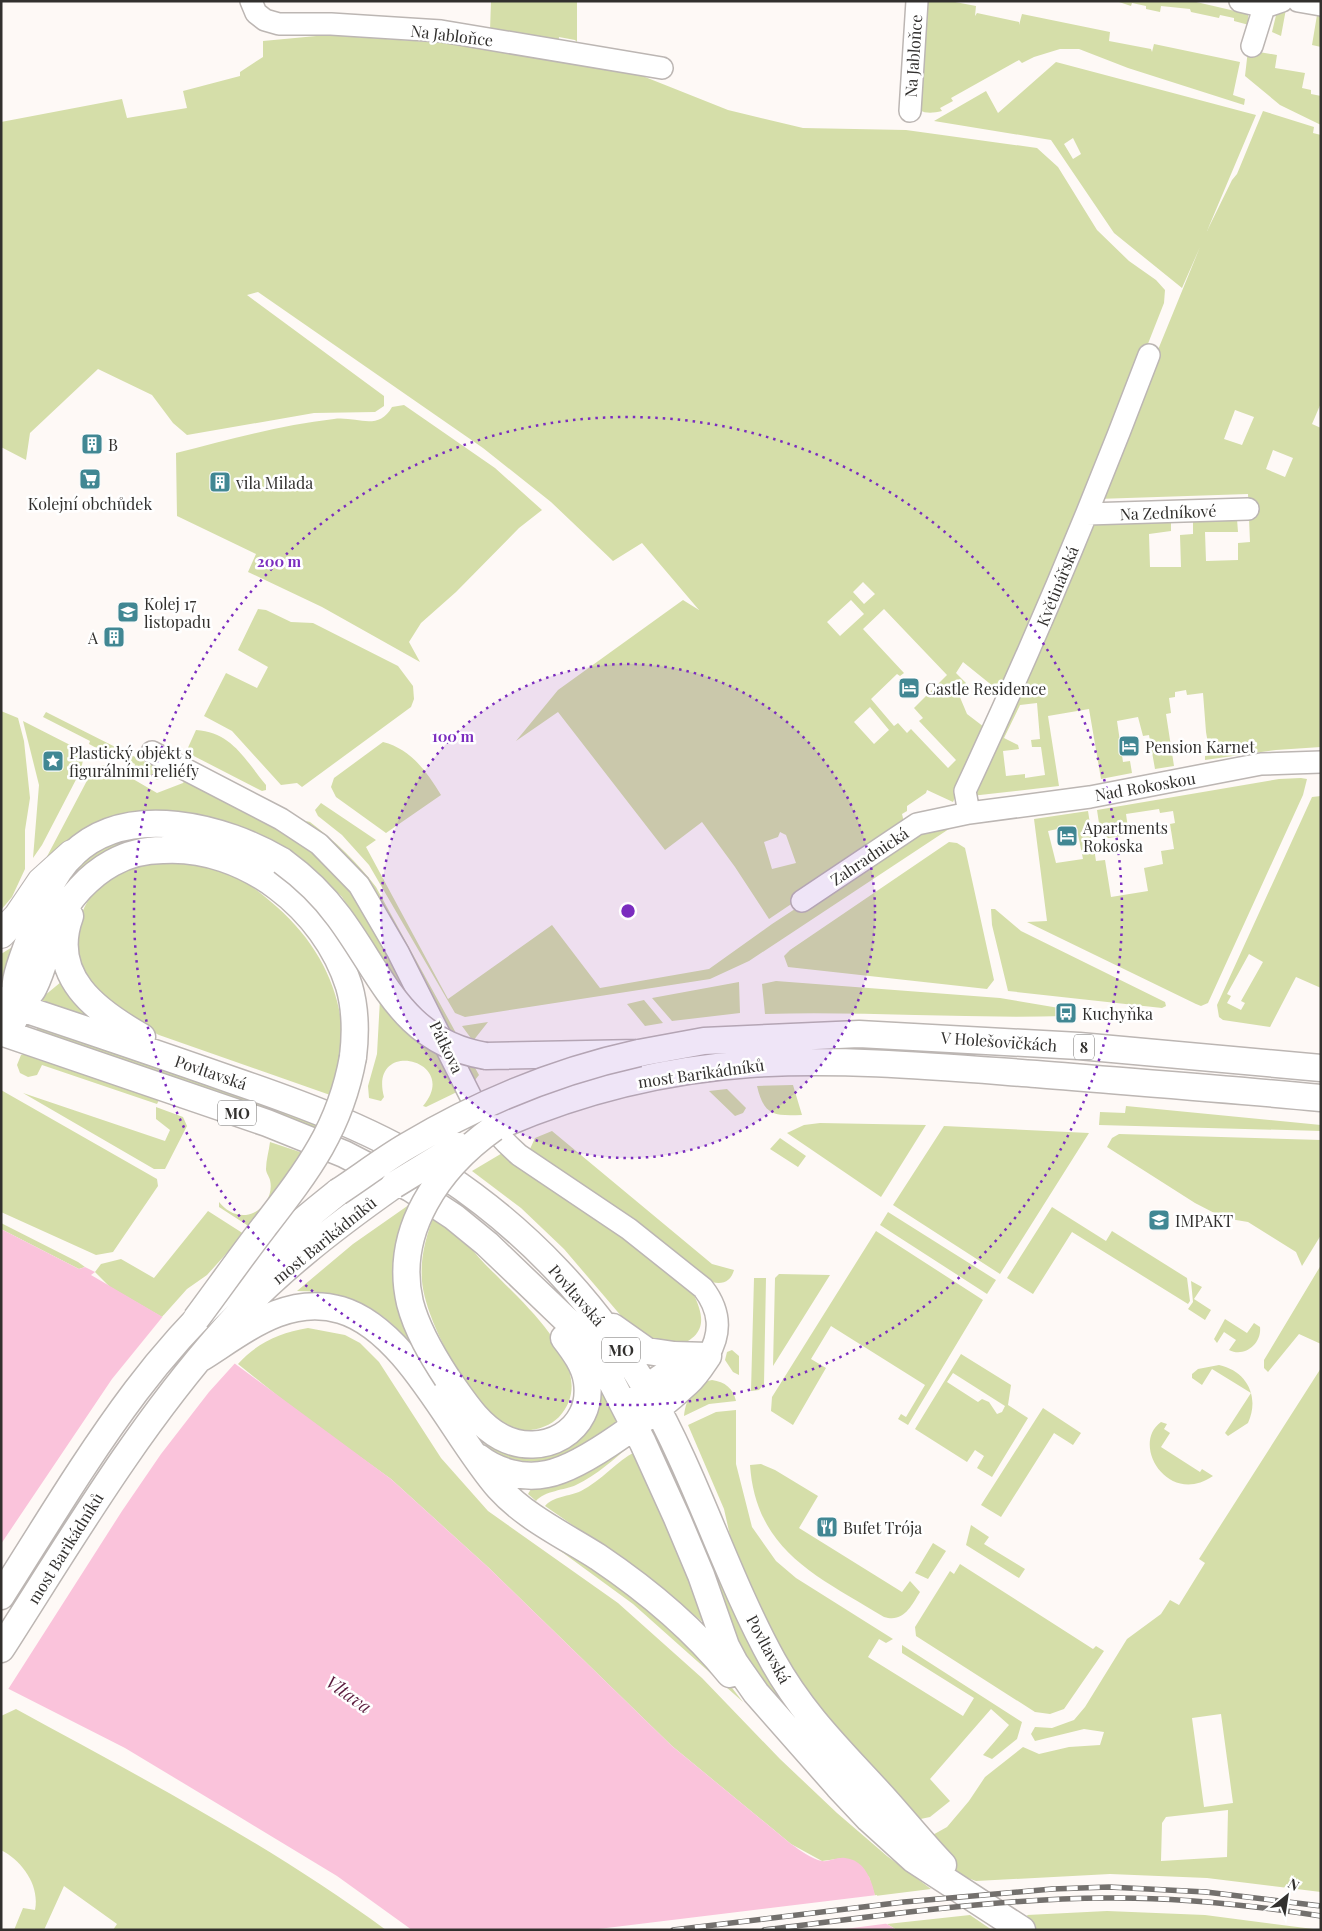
<svg xmlns="http://www.w3.org/2000/svg" width="1322" height="1931" viewBox="0 0 1322 1931" font-family="'Playfair Display',serif">
	<style>
		.green { fill: #d5dea9; fill-rule: evenodd }
		.water { fill: #fac3db }
		.pier { fill: #fef9f6 }
		.lines { fill: none; stroke-linecap: round; stroke-linejoin: round }
		.minor-casing { stroke: #bcb6b3; stroke-width: 24 }
		.major-casing { stroke: #bcb6b3; stroke-width: 29 }
		.highway-casing { stroke: #bcb6b3; stroke-width: 30 }
		.minor { stroke: #fff; stroke-width: 21 }
		.major { stroke: #fff; stroke-width: 26 }
		.highway { stroke: #fff; stroke-width: 28 }
		.rail-casing { stroke: #73706d; stroke-width: 5.5 }
		.rail { stroke: #fff; stroke-width: 4; stroke-dasharray: 11; stroke-linecap: butt }
		.major-bridge-casing { stroke: #bcb6b3; stroke-width: 29; stroke-linecap: butt }
		.major-bridge { stroke: #fff; stroke-width: 26 }
		.ring { fill: none; stroke: #7b2cbf; stroke-width: 2.5; stroke-dasharray: 2.5 5 }
		.labels { text-anchor: middle; dominant-baseline: central; stroke-width: 5; stroke-linejoin: round; paint-order: stroke }
		.shield { fill: #fff; stroke: #706e6d; stroke-width: 1 }
		.shield-label { font-size: 15px; font-weight: bold; fill: #32302e }
		.street-label { font-size: 16px; fill: #32302e; stroke: #fff }
		.poi-label { font-size: 16px; fill: #32302e; stroke: #fff; text-anchor: start }
		.water-label { font-size: 18px; font-style: italic; fill: #5b1c3e; stroke: #fff }
		.centre { fill: #7b2cbf; stroke: #fff; stroke-width: 2.5 }
		.ring-label { font-size: 15px; text-anchor: middle; font-weight: bold; fill: #7b2cbf; stroke: #fff; stroke-width: 5; stroke-linejoin: round; paint-order: stroke }
	</style>
	<rect width="100%" height="100%" fill="#fef9f6"/>
	<path class="green" d="M491,1H577V42L575,40L559,37L558,45L490,31Z
		M928,1H950L976,6L975,16L977,13L1019,22V25L1022,14L1110,32L1109,41L1151,49L1152,52L1154,44L1240,62L1233,95L1245,99L1244,105L1128,68L1079,49H1060L1034,57L1022,63L1019,60L951,98L953,101L940,108L942,111C933,113 927,114 919,110L921,35L927,26Z
		M1116,1H1192L1248,14L1249,25L1234,21V18L1220,15L1219,18L1191,12L1190,9L1161,6L1160,12L1146,9V6L1132,3L1131,6Z
		M1289,8L1286,9L1281,36L1272,32L1277,11Z
		M1321,14V47L1312,45L1317,15Z
		M327,35L459,44L635,73L728,110L803,128L906,130L1037,148L1058,167L1097,230L1129,261L1156,280L1165,290L1164,303L1046,603L953,802L927,790L926,793L907,806V811L902,814L904,822L830,878L769,919L735,867L702,822L665,850L558,712L516,741L558,690L683,600L699,610L642,543L613,561L551,502L483,448L258,292L247,295L384,396V406L375,412L314,413L187,435L173,423L152,395L98,369L30,433L26,460L1,447V122L122,99L127,118L187,108L183,91L240,76V72L263,57V41ZM863,582L875,594L864,604L853,592ZM851,600L864,614L840,636L827,622ZM884,609L947,675L914,708L923,718L919,721L956,760L948,768L911,729L907,733L898,723L894,726L871,699L897,674L900,676L904,673L863,629ZM963,662L999,691L984,727L967,714L959,695L966,683L956,673ZM870,707L889,730L874,744L854,722ZM780,832L786,835L796,863L772,869L764,842L778,837Z
		M1248,50L1277,55L1275,68L1305,73L1302,88L1311,90V94L1321,96V125L1280,105L1245,76Z
		M1056,62L1256,115L1207,231L1232,180L1237,174L1263,111L1314,127L1313,133L1321,135V403L1312,424L1321,428V747L1276,750L1205,760V756L1210,755L1206,732L1203,693L1187,695L1186,690L1175,692V697L1169,698L1171,713L1166,714L1174,766L1155,769L1149,735L1143,736L1138,717L1117,721L1123,762L1130,761L1132,773L1101,779L1089,709L1048,716L1059,786L971,796L1087,523L1171,521V531L1149,534L1150,567H1181L1180,535L1193,534V520L1237,519L1238,532H1205L1206,561L1238,560V543L1250,542L1248,494L1097,499L1200,247L1182,288L1114,233L1051,140L934,121L986,91L998,113ZM1073,138L1081,154L1073,159L1064,144ZM1235,410L1254,417L1242,445L1224,439ZM1273,450L1293,458L1285,477L1266,469ZM1037,703L1040,739L1031,740L1032,747H1041L1045,775L1025,778V774L1006,776L1003,751L1019,749L1018,745L1004,738L1020,705Z
		M404,405L495,468L542,510L519,528L456,592L421,623L409,642L420,662L322,607L248,572L256,554L177,516L176,453C228,440 280,425 334,419C357,416 378,432 392,407Z
		M258,609L266,610L291,622L313,623L398,666L413,686L414,699L411,707L302,787L297,783L281,785L232,731L204,716L226,673L257,688L268,667L238,650Z
		M1,711L18,718L24,741L30,798L25,830V869L12,897L1,910Z
		M46,712L147,763L148,760L172,773L157,780L134,768L135,764L107,750L104,752L89,744L90,741L43,717Z
		M23,721L76,748L83,760L81,770L42,845L33,858L39,785Z
		M196,730C232,732 245,760 266,785V790L262,791L186,752Z
		M383,742C411,749 427,772 441,795L386,833L336,797L331,787L334,778Z
		M109,765L157,793L183,783L185,780C235,806 303,832 340,877C368,911 387,953 408,993L388,968L342,897L318,873L289,851L245,829L222,821L203,817L158,814L33,883L91,773L100,766Z
		M1301,778L1307,779L1303,795L1208,1003L1201,1006L1196,1004L1027,922L1047,921L1034,819L1088,811L1096,861L1105,860L1111,897L1148,891L1144,868L1163,864L1161,851L1174,849L1170,824L1175,823L1173,811L1160,813L1159,809L1126,814L1129,835L1108,838L1100,830L1097,810L1279,779ZM1076,825L1083,859L1056,863L1048,831Z
		M1321,796V988L1296,977L1270,1027L1223,1020L1219,1017L1217,1005L1312,797ZM1249,954L1263,962L1241,1001L1245,1003L1241,1010L1227,1003L1231,996L1227,994Z
		M321,803L376,840L366,847L448,999L552,925L600,988L709,969L772,924L899,841L943,825L958,823L749,961L710,979L465,1017L455,1013L369,865L342,835L318,816L315,810Z
		M306,821L310,822C335,841 357,862 376,887L479,1075L475,1080L370,884L350,860L309,826Z
		M141,836L163,838C119,843 92,850 65,888L64,878L102,847Z
		M949,842L957,843L965,848L994,980L987,989L788,967L784,956L790,950Z
		M160,861C187,862 213,866 237,878C252,885 265,897 277,907C321,946 345,996 343,1055C342,1068 336,1083 333,1096L159,1035C137,1024 111,1012 93,994C87,988 84,974 81,966C75,952 76,944 78,929C84,886 120,869 160,861Z
		M991,909H995L1021,931L1165,1002L1166,1006L1162,1008L1008,991L992,925Z
		M14,946L19,949L1,990V954Z
		M776,981L1000,998L1059,1008L1065,1016C965,1019 865,1011 765,1014L762,984Z
		M61,982L89,1014L88,1017L42,1003L44,996Z
		M739,982L740,1013L672,1021L652,998Z
		M380,999L439,1051L459,1091L426,1107L423,1106C462,1060 368,1037 384,1097L381,1101L369,1098L368,1086L377,1054Z
		M644,1000L663,1023L645,1026L627,1004Z
		M488,1022L473,1041L462,1026Z
		M37,1026L322,1122L317,1132L43,1035L37,1030Z
		M28,1053L142,1092L159,1100L157,1104L42,1065L37,1075L28,1077L20,1073L17,1065L21,1055Z
		M793,1085L802,1115C774,1116 764,1116 757,1086Z
		M727,1089L746,1108L743,1113L735,1116L709,1091Z
		M1,1090L157,1179L158,1186L113,1252L96,1255L1,1212Z
		M23,1093L165,1141L170,1130L156,1119V1107L183,1117L187,1126L165,1169H154Z
		M1126,1106L1321,1125V1131L1099,1125L1100,1112L1125,1113Z
		M820,1123L926,1125L881,1197L787,1133L804,1125Z
		M944,1126L1089,1133L1000,1274L893,1205Z
		M552,1131L712,1264L734,1270C731,1281 723,1285 712,1282L657,1237L530,1149L535,1138Z
		M1119,1134L1321,1140V1235L1302,1266L1296,1252L1248,1222L1224,1218L1195,1203L1107,1147L1112,1138Z
		M780,1138L806,1156L798,1167L770,1149Z
		M270,1142L306,1154L250,1227L219,1207V1202C226,1210 234,1216 246,1215C262,1213 274,1196 270,1180C269,1176 266,1173 266,1169C266,1160 269,1151 270,1142Z
		M504,1152L624,1233L693,1293C708,1323 703,1338 672,1348L634,1331L564,1249L521,1208L472,1171Z
		M413,1202V1345C379,1306 348,1291 297,1291L353,1244Z
		M1052,1207L1106,1241L1112,1231L1187,1278L1190,1301L1188,1304L1072,1232L1033,1294L1007,1278Z
		M208,1211L244,1234L207,1275L187,1289L162,1317L110,1287L95,1272L101,1264L121,1259L154,1278Z
		M888,1212L996,1280L987,1294L880,1225Z
		M434,1215C445,1224 457,1232 466,1242C475,1253 484,1264 494,1273C524,1304 602,1371 559,1417C549,1427 531,1433 517,1429C476,1418 425,1322 422,1281C420,1257 426,1237 434,1215Z
		M1,1223L78,1262L85,1267L79,1269L1,1229Z
		M876,1231L983,1300L908,1425L898,1419L901,1414L906,1417L925,1385L831,1326L811,1359L826,1368L793,1425L771,1411L772,1397Z
		M1321,1265V1344L1299,1334L1268,1372L1264,1368V1360Z
		M779,1274L830,1275L773,1366L775,1278Z
		M754,1278H766L764,1384L759,1390L751,1391Z
		M1191,1281L1202,1287L1194,1299L1211,1310L1205,1320L1188,1309L1193,1302Z
		M1225,1319L1247,1333L1254,1323L1260,1327C1262,1344 1244,1358 1229,1350L1236,1340L1224,1332L1217,1343L1214,1339Z
		M308,1328L345,1335L360,1343L379,1362L441,1458L488,1511L618,1603L702,1678L780,1759L837,1813L887,1856L931,1889L875,1896L869,1877L844,1858L822,1861L791,1844L672,1746L489,1568L391,1479L299,1413L238,1364C257,1343 279,1333 308,1328Z
		M732,1350L739,1356V1375L733,1372L725,1360L727,1352Z
		M961,1354L1011,1385L1008,1405L1028,1418L992,1477L977,1468L984,1456L975,1450L967,1462L915,1429ZM953,1373L1005,1406L1002,1412L997,1414L989,1402L982,1399L978,1402L947,1382Z
		M1219,1365C1247,1371 1260,1397 1248,1423L1228,1436L1225,1433L1251,1393L1212,1369L1202,1385L1192,1378V1374L1198,1369Z
		M1321,1368V1892L1207,1878L1110,1874L976,1881L959,1875L929,1837L947,1827L969,1801L985,1777L1023,1747L1039,1754L1069,1747L1100,1745L1104,1732L1084,1729L1035,1741L1031,1734L1035,1727L1052,1728L1074,1720L1085,1707L1127,1639L1161,1614L1170,1600L1179,1605L1205,1563L1199,1559ZM1221,1714L1233,1803L1204,1807L1192,1718ZM1228,1810L1227,1857L1161,1861L1162,1823L1166,1817Z
		M712,1380C725,1382 733,1388 736,1401L709,1404L684,1416C686,1398 694,1384 712,1380Z
		M600,1388L617,1421C609,1430 596,1437 585,1444C545,1468 507,1470 473,1433L522,1455Z
		M1043,1408L1081,1433L1073,1445L1054,1433L1001,1517L981,1505Z
		M736,1410V1464L752,1527L776,1561L796,1578L893,1639L886,1643L879,1639L868,1657L963,1716L974,1698L902,1653V1645L1022,1722L1017,1739L992,1759L983,1755L1009,1725L991,1709L930,1779L950,1801L930,1817L916,1820L835,1732L782,1655L735,1558L724,1509L688,1425L716,1412Z
		M1161,1422L1167,1424L1164,1429L1170,1433L1161,1447L1200,1472L1202,1469L1213,1476C1168,1507 1130,1444 1161,1422Z
		M664,1440L816,1743L745,1669L655,1444Z
		M631,1445C614,1459 597,1475 576,1485C565,1490 544,1491 536,1501L528,1494L531,1489C567,1489 601,1462 631,1445Z
		M635,1452L696,1589L705,1624L652,1580L545,1506C552,1497 570,1496 581,1491C601,1481 618,1460 635,1452Z
		M761,1464L775,1470L818,1496L799,1528L902,1592L910,1581L920,1592C911,1606 904,1623 884,1617C819,1577 756,1552 750,1465Z
		M971,1525L989,1537L984,1544L1025,1569L1019,1578L966,1545Z
		M540,1536L605,1571L718,1670L743,1702L633,1604Z
		M933,1543L946,1551L928,1579L915,1573Z
		M960,1564L1093,1649L1096,1646L1104,1651L1064,1709L1050,1714L1035,1712L916,1636L915,1627L950,1571L954,1574Z
		M16,1709C142,1778 270,1845 386,1930H113L117,1924L64,1886L44,1930H14L23,1908L35,1910C40,1885 22,1861 1,1850V1716Z
		M1107,1911L1205,1915L1321,1930H1037L1032,1926L1027,1915Z
		M970,1915L992,1930H897L887,1924Z"/>
	<path class="water" d="M1,1229L79,1269L85,1267L95,1272L91,1275L207,1343L391,1479L489,1568L672,1746L791,1844C800,1850 811,1859 822,1861C829,1862 837,1857 845,1858C873,1861 875,1898 880,1920L897,1930H729L727,1922L715,1920L710,1930H412L337,1876L238,1816L125,1748L1,1685Z"/>
	<path class="pier" d="M164,1315L208,1341L237,1361L209,1392L161,1454L122,1511L7,1691L1,1688V1544L112,1379Z
		M877,1895L879,1913L882,1918L891,1923L837,1930H727L726,1924L719,1921L714,1923L713,1930H590Z"/>
	<g class="lines">
		<g class="minor-casing">
			<path id="minor" d="M251,1L256,13L265,20L279,24H331L441,31L662,68
				M1240,1L1265,7L1282,1
				M1298,1L1321,5
				M1252,46L1266,1
				M910,111L917,1
				M1087,514L1248,509
				M152,752L281,819L319,844L359,885L398,952L476,1107C489,1125 502,1140 519,1155L629,1229L703,1288C720,1310 722,1332 708,1356
				M969,813L965,791C1032,648 1093,503 1149,355
				M802,901L917,824L969,813L1090,797L1261,764L1321,762"/>
		</g>
		<g class="major-casing">
			<path id="major" d="M70,916C48,976 96,1011 142,1037
				M18,1007C90,1031 161,1055 232,1080C305,1105 379,1132 444,1175C527,1230 597,1304 647,1390C697,1477 725,1574 773,1661C803,1715 841,1751 881,1795C902,1818 921,1842 943,1865
				M18,1007C9,984 24,957 31,934C40,906 51,875 73,854C128,801 225,827 282,861
				M13,1022C15,1018 16,1012 18,1008C22,1000 30,996 34,987C44,967 48,944 57,923C67,899 90,875 112,863C128,854 146,850 163,850C245,845 325,909 349,986C356,1010 356,1032 353,1057
				M1,1032L267,1123L344,1154L410,1188L454,1217L487,1244L582,1335L603,1365L643,1443L677,1518L701,1575L726,1646L735,1663L756,1693L838,1786L869,1819L913,1859L1022,1930
				M486,1056L639,1053L704,1041L859,1034L1079,1046L1321,1068
				M494,1128C575,1092 663,1070 750,1064C845,1058 941,1067 1036,1074C1131,1082 1226,1089 1321,1098
				M613,1327L647,1351L674,1355L708,1356
				M201,1358C244,1331 287,1294 341,1310C408,1330 453,1436 499,1488C525,1517 565,1536 598,1557C647,1590 692,1627 730,1674
				M447,1378C463,1400 477,1424 501,1437C542,1459 594,1431 587,1382C585,1366 574,1351 564,1338
				M636,1401C650,1380 680,1366 703,1358
				M478,1457C497,1472 523,1479 547,1474C585,1467 658,1410 687,1383C696,1375 702,1365 708,1356
				M1,1596C45,1527 87,1456 136,1391C193,1315 264,1251 338,1192
				M1,1649C71,1540 136,1429 222,1332C272,1275 333,1228 394,1185"/>
		</g>
		<g class="highway-casing">
			<path id="highway" d="M1,934L18,916L41,882L72,854
				M1,1001L18,1007"/>
		</g>
		<use href="#minor" class="minor"/>
		<use href="#major" class="major"/>
		<use href="#highway" class="highway"/>
		<g class="rail-casing">
			<path id="rail" d="M673,1930L904,1902L1052,1889L1109,1887L1206,1892L1321,1906
				M764,1930C878,1916 991,1899 1106,1898C1178,1897 1250,1905 1321,1916"/>
		</g>
		<use href="#rail" class="rail"/>
		<g class="major-bridge-casing">
			<path id="major-bridge" d="M282,861C304,877 323,895 339,917C383,976 402,1042 486,1056
				M394,1185L458,1146
				M338,1192C361,1177 383,1160 407,1146C479,1103 557,1071 639,1053
				M196,1319C219,1288 241,1257 264,1227C308,1170 340,1129 353,1057
				M447,1378C432,1355 417,1330 410,1303C393,1231 439,1167 494,1128"/>
		</g>
		<use href="#major-bridge" class="major-bridge"/>
	</g>
	<circle cx="628" cy="911" r="247" fill="#7b2cbf" fill-opacity=".12"/>
	<g class="ring">
		<circle cx="628" cy="911" r="247"/>
		<circle cx="628" cy="911" r="494"/>
	</g>
	<defs>
		<g id="building-square" transform="scale(1.125)"><rect x="-9" y="-9" width="18" height="18" rx="4" fill="#418793" stroke="#fff"/><path d="M-4-6H4V6H1V3H-1V6H-4ZM-2.5-4.3h1.7v1.8h-1.7ZM.8-4.3h1.7v1.8H.8ZM-2.5-1h1.7V.8h-1.7ZM.8-1h1.7V.8H.8Z" fill="#fff"/></g>
		<g id="supermarket-square" transform="scale(1.125)"><rect x="-9" y="-9" width="18" height="18" rx="4" fill="#418793" stroke="#fff"/><path d="M-6-5.5h2.5l.6 2H6L4.5 2H-2.5L-4.4-4H-6ZM-1.5 3.2a1.3 1.3 0 1 0 .1 0ZM3 3.2a1.3 1.3 0 1 0 .1 0Z" fill="#fff"/></g>
		<g id="university-square" transform="scale(1.125)"><rect x="-9" y="-9" width="18" height="18" rx="4" fill="#418793" stroke="#fff"/><path d="M0-5L7-2L0 1L-7-2ZM-4 1L0 2.5L4 1V4Q0 6-4 4Z" fill="#fff"/></g>
		<g id="hotel-square" transform="scale(1.125)"><rect x="-9" y="-9" width="18" height="18" rx="4" fill="#418793" stroke="#fff"/><path d="M-6-4.5h1.5V1H6V5H4.5V3h-9V5H-6ZM-4 0a1.8 1.8 0 1 1 3.6 0ZM.5 0V-2.5h3Q6-2.5 6 0Z" fill="#fff"/></g>
		<g id="sight-square" transform="scale(1.125)"><rect x="-9" y="-9" width="18" height="18" rx="4" fill="#418793" stroke="#fff"/><path d="M0-6L1.8-2.2L6-1.7L2.9 1.2L3.7 5.4L0 3.3L-3.7 5.4L-2.9 1.2L-6-1.7L-1.8-2.2Z" fill="#fff"/></g>
		<g id="bus-square" transform="scale(1.125)"><rect x="-9" y="-9" width="18" height="18" rx="4" fill="#418793" stroke="#fff"/><path d="M-5-6H5V4H4V6H2V4H-2V6H-4V4H-5ZM-3.5-4V0h7V-4ZM-3.5 1.2v1.5H-2V1.2ZM2 1.2v1.5H3.5V1.2Z" fill="#fff"/></g>
		<g id="restaurant-square" transform="scale(1.125)"><rect x="-9" y="-9" width="18" height="18" rx="4" fill="#418793" stroke="#fff"/><path d="M-5-6h1v4h1v-4h1v4h1v-4h1v5L-1.5 .5V6h-2V.5L-5-1ZM5-6V6H3V1.5H1.5Q1.5-4 5-6Z" fill="#fff"/></g>
	</defs>
	<g fill-rule="evenodd">
		<use href="#building-square" x="92" y="444"/>
		<use href="#supermarket-square" x="90" y="479"/>
		<use href="#building-square" x="220" y="482"/>
		<use href="#university-square" x="128" y="612"/>
		<use href="#building-square" x="114" y="637"/>
		<use href="#hotel-square" x="909" y="688"/>
		<use href="#hotel-square" x="1129" y="746"/>
		<use href="#sight-square" x="53" y="761"/>
		<use href="#hotel-square" x="1067" y="836"/>
		<use href="#bus-square" x="1066" y="1013"/>
		<use href="#university-square" x="1159" y="1220"/>
		<use href="#restaurant-square" x="827" y="1527"/>
	</g>
	<g class="labels">
		<g class="shield">
			<rect x="1074" y="1034.5" width="20" height="25" rx="4"/>
			<rect x="218" y="1100.5" width="38" height="25" rx="4"/>
			<rect x="602" y="1337.5" width="38" height="25" rx="4"/>
		</g>
		<g class="shield-label">
			<text x="1084" y="1047">8</text>
			<text x="237" y="1113">MO</text>
			<text x="621" y="1350">MO</text>
		</g>
		<g class="street-label">
			<text transform="translate(452 35) rotate(7)">Na Jabloňce</text>
			<text transform="translate(913 56) rotate(-86)">Na Jabloňce</text>
			<text transform="translate(1168 512) rotate(-2)">Na Zedníkové</text>
			<text transform="translate(1057 586) rotate(-68)">Květinářská</text>
			<text transform="translate(1145 786) rotate(-10)">Nad Rokoskou</text>
			<text transform="translate(869 856) rotate(-34)">Zahradnická</text>
			<text transform="translate(999 1041) rotate(4)">V Holešovičkách</text>
			<text transform="translate(447 1047) rotate(64)">Pátkova</text>
			<text transform="translate(211 1072) rotate(19)">Povltavská</text>
			<text transform="translate(701 1073) rotate(-8)">most Barikádníků</text>
			<text transform="translate(324 1240) rotate(-39)">most Barikádníků</text>
			<text transform="translate(577 1295) rotate(49)">Povltavská</text>
			<text transform="translate(65 1548) rotate(-58)">most Barikádníků</text>
			<text transform="translate(769 1649) rotate(62)">Povltavská</text>
		</g>
		<g class="poi-label">
			<text x="108" y="444">B</text>
			<text x="236" y="482">vila Milada</text>
			<text x="90" y="503" text-anchor="middle">Kolejní obchůdek</text>
			<text x="144" y="603">Kolej 17<tspan x="144" dy="18">listopadu</tspan></text>
			<text x="98" y="637" text-anchor="end">A</text>
			<text x="925" y="688">Castle Residence</text>
			<text x="1145" y="746">Pension Karnet</text>
			<text x="69" y="752">Plastický objekt s<tspan x="69" dy="18">figurálními reliéfy</tspan></text>
			<text x="1083" y="827">Apartments<tspan x="1083" dy="18">Rokoska</tspan></text>
			<text x="1082" y="1013">Kuchyňka</text>
			<text x="1175" y="1220">IMPAKT</text>
			<text x="843" y="1527">Bufet Trója</text>
		</g>
		<g class="water-label">
			<text transform="translate(349 1694) rotate(35)">Vltava</text>
		</g>
	</g>
	<circle cx="628" cy="911" r="8" class="centre"/>
	<g class="ring-label">
		<text x="279" y="567">200 m</text>
		<text x="453" y="742">100 m</text>
	</g>
	<rect width="1322" height="1931" fill="none" stroke="#32302e" stroke-width="5"/>
	<g transform="translate(1287 1896) rotate(30)" stroke="#ffffff" stroke-width="4" paint-order="stroke">
	<path d="M0-4L9 19L0 12L-9 19Z" fill="#32302e"/>
	<text y="-8" font-size="14" font-weight="bold" text-anchor="middle" fill="#32302e">N</text>
	</g>
</svg>
